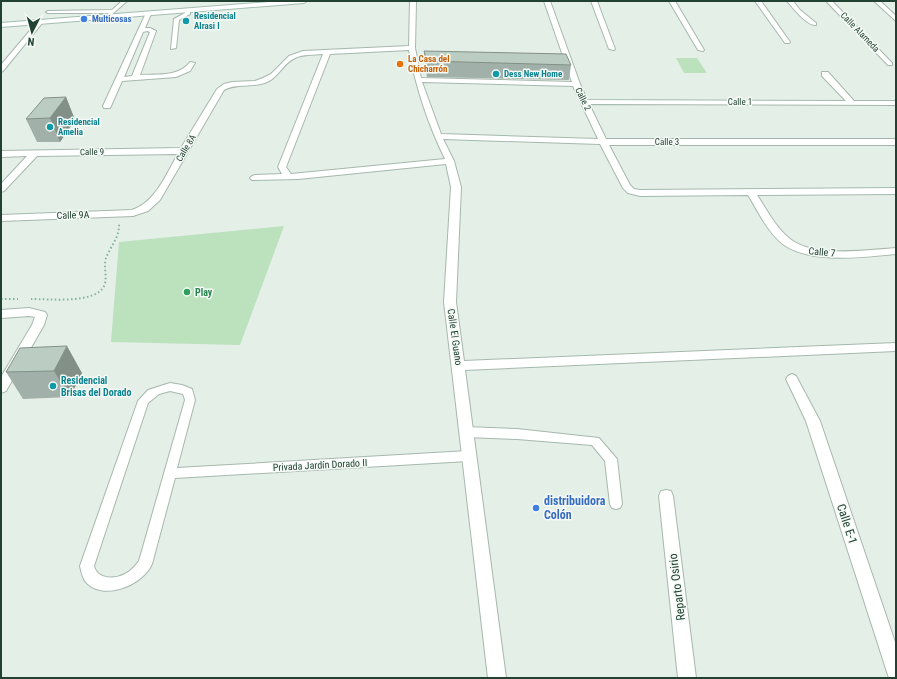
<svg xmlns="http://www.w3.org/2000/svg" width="897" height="679" viewBox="0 0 897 679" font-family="'Roboto Condensed',sans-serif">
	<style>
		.green { fill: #bbe1bd }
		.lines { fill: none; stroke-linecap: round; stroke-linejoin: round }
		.lane-casing { stroke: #a6b8ad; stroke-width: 2 }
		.street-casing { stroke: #a6b8ad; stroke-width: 2 }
		.secondary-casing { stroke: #a4beb0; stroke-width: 2 }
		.path { stroke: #81b59a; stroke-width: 2; stroke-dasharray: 1.5 2.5; stroke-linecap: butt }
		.lane { fill: #fff; fill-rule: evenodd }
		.street { fill: #fff; fill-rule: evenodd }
		.secondary { fill: #fff; fill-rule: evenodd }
		.wall { fill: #a1b0a8 }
		.shaded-wall { fill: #839088 }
		.building { fill: #bbcdc3; stroke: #839088 }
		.shop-dot { fill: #3f7fe0; stroke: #f5faf6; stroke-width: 1.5 }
		.culture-dot { fill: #0f9aa8; stroke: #f5faf6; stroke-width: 1.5 }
		.food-dot { fill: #e8710a; stroke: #f5faf6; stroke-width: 1.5 }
		.leisure-dot { fill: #2e9e5b; stroke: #f5faf6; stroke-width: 1.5 }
		.labels { text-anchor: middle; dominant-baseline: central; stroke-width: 3; stroke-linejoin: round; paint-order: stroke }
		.far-culture-label { font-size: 9px; font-weight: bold; fill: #0d838f; stroke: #f5faf6; text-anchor: start }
		.far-shop-label { font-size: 9px; font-weight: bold; fill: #366cbe; stroke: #f5faf6; text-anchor: start }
		.far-street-label { font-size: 9px; fill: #214232; stroke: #f5faf6 }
		.far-food-label { font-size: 9px; font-weight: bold; fill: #c56008; stroke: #f5faf6; text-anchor: start }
		.street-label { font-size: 10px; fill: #214232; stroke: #f5faf6 }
		.leisure-label { font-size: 10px; font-weight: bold; fill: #27864d; stroke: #f5faf6; text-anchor: start }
		.culture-label { font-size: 10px; font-weight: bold; fill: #0d838f; stroke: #f5faf6; text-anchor: start }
		.near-shop-label { font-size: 12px; font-weight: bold; fill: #366cbe; stroke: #f5faf6; text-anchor: start }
		.near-street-label { font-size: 12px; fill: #214232; stroke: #f5faf6 }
	</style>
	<rect width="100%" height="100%" fill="#e4efe7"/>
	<path class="green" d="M676,58H697L707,73H684Z
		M284,226L240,345L111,342L119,242Z"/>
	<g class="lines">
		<g class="lane-casing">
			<path id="lane" d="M122,1H127L109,17L106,15L109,13H48L46,12L48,11L112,10Z
				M186,9L190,10V14L179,20L176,48L171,49L174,19L185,13Z
				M170,383L182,385L192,389L195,400L177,468L468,451L472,453L474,456L472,459L468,461L175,478L152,564C142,586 102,602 85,581C82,576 81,571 80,566L138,401L148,390ZM170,391L183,394L185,400L139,561C135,566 131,571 125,574C114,580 97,579 94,566L148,403L159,394Z
				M466,427L517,429L599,438L617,459L622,504L620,508L616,509L612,508L610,504L605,461L592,445L517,439L466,437L462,435L460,432L462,429Z"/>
		</g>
		<g class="street-casing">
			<path id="street" d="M410,1H416L415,48L421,78L572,82L544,1H550L580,84L587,100L846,101L822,76V72H828L854,101H896V105L589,104L606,139H896V145H609L630,185L634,189L640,190L896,188V194L757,195C767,210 776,228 790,239C814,258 867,250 896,248V254C864,257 812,264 784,245C768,233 758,211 748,195L640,196L628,193L623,188L600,144L443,139L454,161L461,187L456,302L464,361L896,343V351L465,370L506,678H488L444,302L451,187L446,164L298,179L252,180L250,178L252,176L255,175L282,174L278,167L323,54C314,55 303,54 295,58C283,63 279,77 267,82C253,88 237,83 224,90L160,200L148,211L133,216L1,221V215L132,210C156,202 166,174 178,154L37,156L4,191L1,192V184L27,156L1,157V151L181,148L217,89L224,84L232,82L255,81L263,78L271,74L289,56L303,51L409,46ZM409,50C416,88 428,124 445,159L291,174L286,167L330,54ZM422,82L573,86L598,139L441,134Z
				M591,1H597L615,49L614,50L609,49Z
				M669,1H675L704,50L703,51L698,50Z
				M755,1H761L790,42L789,43H785Z
				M787,1H793L800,10L816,23V25C807,26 793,8 787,1Z
				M826,1H832L892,63V65H888Z
				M874,1H880L896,16V21Z
				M146,13L151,14L145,28H150L156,31L140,75C157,74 179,77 190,62L195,63L190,71L176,77L122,81L111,106L110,108H104L103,106ZM147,31L150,32L132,76L124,77L143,32Z
				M38,21L43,22L3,71L1,72V65Z
				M29,308L45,312L47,315L44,325L6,391L1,393V377L32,325L35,317L29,316L1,318V310Z
				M792,374L796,376L820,421L896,645V678H889L887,672L806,421L786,379L788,376Z
				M666,490L671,491L673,496L696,678H678L659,496L661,491Z"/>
		</g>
		<g class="secondary-casing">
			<path id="secondary" d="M282,1H307L304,3L1,27V23Z"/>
		</g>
		<path class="path" d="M1,299H18
			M31,299C48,299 96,304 104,286C108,277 103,267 106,258C110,247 120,237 119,224"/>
		<use href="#lane" class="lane"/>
		<use href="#street" class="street"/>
		<use href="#secondary" class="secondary"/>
	</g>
	<path class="wall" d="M424,51L571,65L569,80L427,77L425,66Z
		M66,97L75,120L60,142H37L26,119Z
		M20,348L82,373L70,397L23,399L6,372Z"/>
	<path class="shaded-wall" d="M66,97L75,120L60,142L50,118Z
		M67,346L82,373L70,397L54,371Z"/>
	<path class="building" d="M424,51L566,54L571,65L427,61Z
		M66,97L50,118L26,119L44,98Z
		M67,346L54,371L6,372L20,348Z"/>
	<g class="shop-dot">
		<circle cx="84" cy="19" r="4"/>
		<circle cx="536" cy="508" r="4"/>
	</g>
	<g class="culture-dot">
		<circle cx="186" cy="21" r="4"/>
		<circle cx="496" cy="74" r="4"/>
		<circle cx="50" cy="127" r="4"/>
		<circle cx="53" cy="386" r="4"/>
	</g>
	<circle class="food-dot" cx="400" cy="64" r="4"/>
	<circle class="leisure-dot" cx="187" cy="292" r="4"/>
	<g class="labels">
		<g class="far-culture-label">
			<text x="194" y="16">Residencial<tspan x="194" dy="10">Alrasi I</tspan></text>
			<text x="504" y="74">Dess New Home</text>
			<text x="58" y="122">Residencial<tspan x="58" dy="10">Amelia</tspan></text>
		</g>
		<g class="far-shop-label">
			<text x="92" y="19">Multicosas</text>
		</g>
		<g class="far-street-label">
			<text transform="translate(860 32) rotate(46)">Calle Alameda</text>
			<text transform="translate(583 99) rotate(64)">Calle 2</text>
			<text x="740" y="102">Calle 1</text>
			<text x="667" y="142">Calle 3</text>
			<text transform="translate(186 148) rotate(-59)">Calle 8A</text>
			<text transform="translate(92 152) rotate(-1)">Calle 9</text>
		</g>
		<g class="far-food-label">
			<text x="408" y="59">La Casa del<tspan x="408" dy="10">Chicharrón</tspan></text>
		</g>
		<g class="street-label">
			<text transform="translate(73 215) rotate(-2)">Calle 9A</text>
			<text transform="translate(822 252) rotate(5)">Calle 7</text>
			<text transform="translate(455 337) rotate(82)">Calle El Guano</text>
			<text transform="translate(320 465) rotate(-3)">Privada Jardín Dorado II</text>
		</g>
		<g class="leisure-label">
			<text x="195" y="292">Play</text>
		</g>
		<g class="culture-label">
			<text x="61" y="380">Residencial<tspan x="61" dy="12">Brisas del Dorado</tspan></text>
		</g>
		<g class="near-shop-label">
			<text x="544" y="501">distribuidora<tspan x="544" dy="14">Colón</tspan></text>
		</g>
		<g class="near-street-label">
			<text transform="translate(847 524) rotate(72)">Calle E-1</text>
			<text transform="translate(677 587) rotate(-97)">Reparto Osirio</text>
		</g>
	</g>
	<rect width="897" height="679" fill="none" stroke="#214232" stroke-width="4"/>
	<g transform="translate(32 32) rotate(186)" stroke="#f5faf6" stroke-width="3" paint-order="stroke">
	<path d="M0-3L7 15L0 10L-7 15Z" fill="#214232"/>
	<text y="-6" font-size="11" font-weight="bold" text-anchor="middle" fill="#214232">N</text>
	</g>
</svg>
